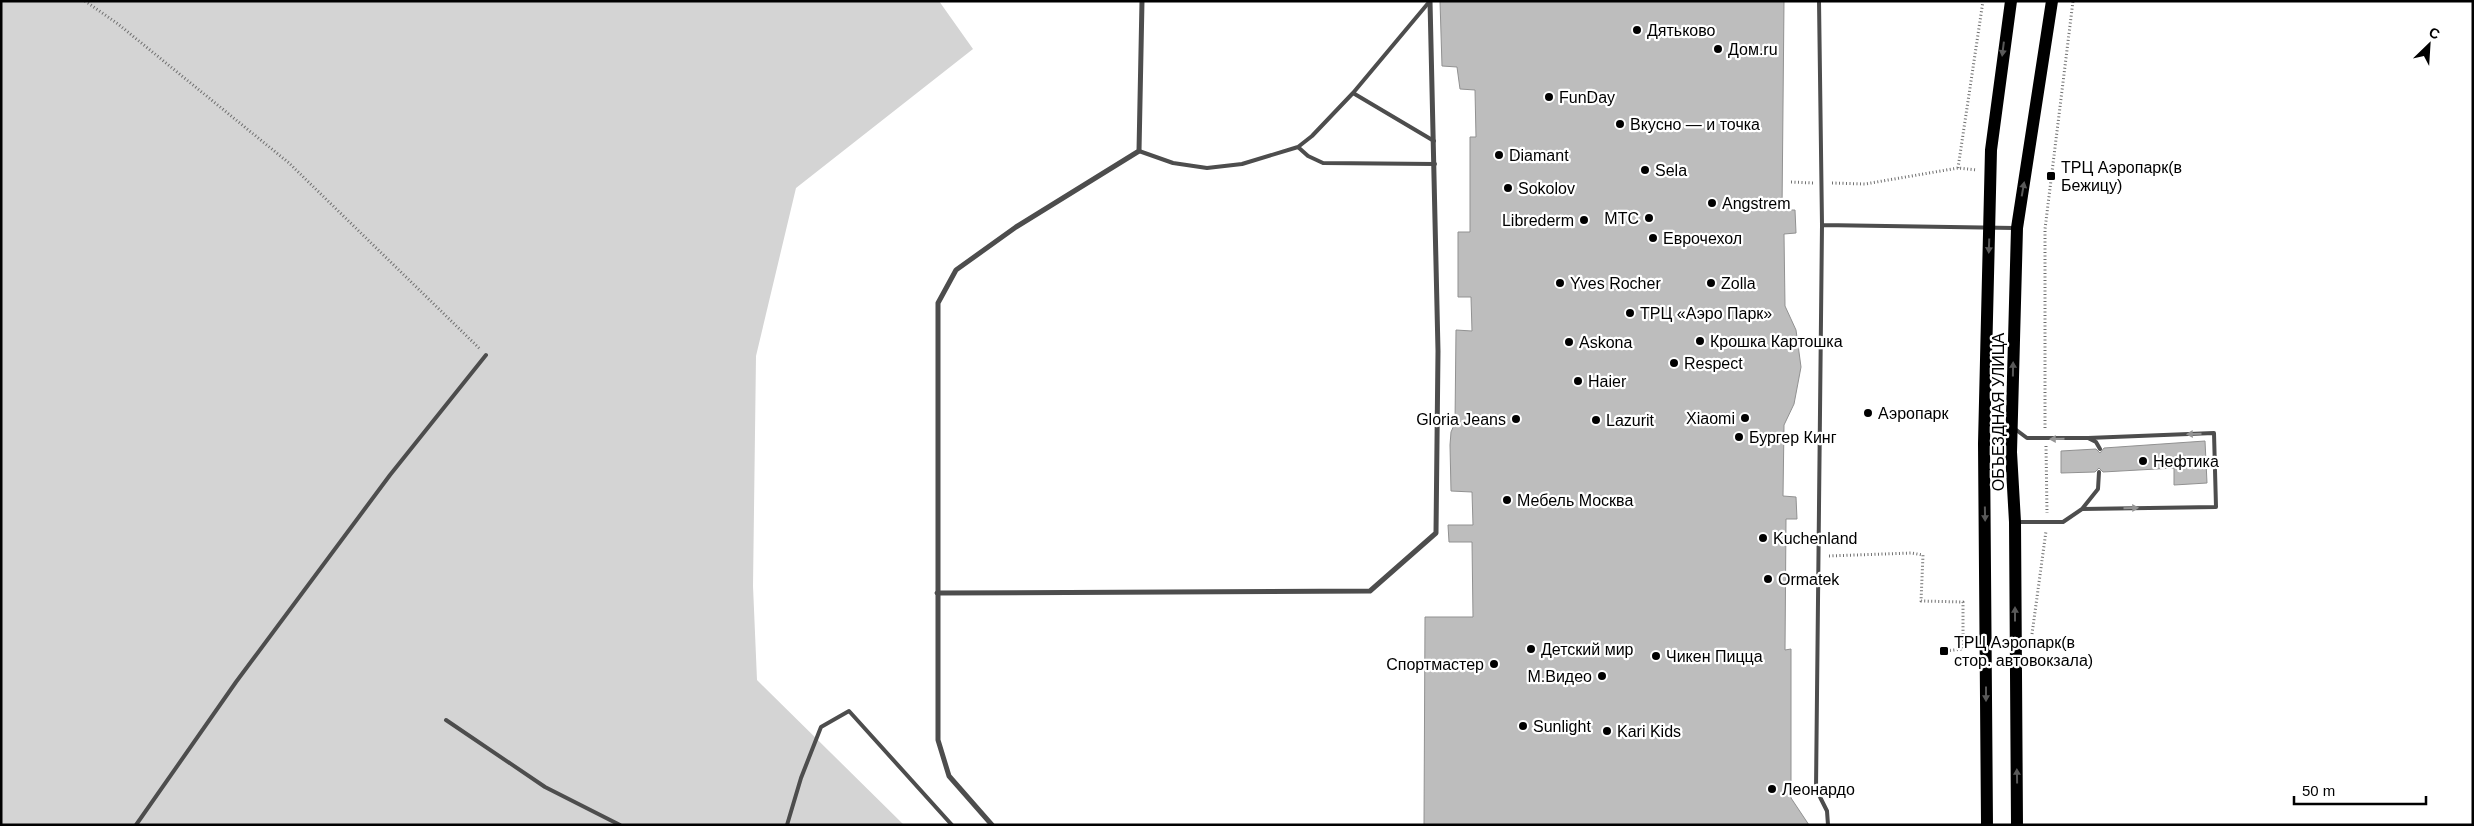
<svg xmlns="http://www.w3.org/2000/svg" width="2474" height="826" viewBox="0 0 2474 826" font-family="Arial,sans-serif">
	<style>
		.garden { fill: #d4d4d4 }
		.building { fill: #bdbdbd; stroke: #919191 }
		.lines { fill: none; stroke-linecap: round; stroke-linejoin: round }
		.path { stroke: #6f6f6f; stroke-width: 3; stroke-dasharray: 1 2.5; stroke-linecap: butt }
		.service { stroke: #4d4d4d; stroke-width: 4 }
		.minor { stroke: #4d4d4d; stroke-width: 5 }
		.primary { stroke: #000; stroke-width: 12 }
		.oneway { fill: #595959 }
		.oneway2 { fill: #949494 }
		.poi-dot { fill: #000; stroke: #fff; stroke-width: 2 }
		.labels { text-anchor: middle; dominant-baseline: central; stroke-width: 4.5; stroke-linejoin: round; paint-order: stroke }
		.poi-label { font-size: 16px; fill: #000; stroke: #fff; text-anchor: start }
		.street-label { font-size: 16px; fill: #000; stroke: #fff }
	</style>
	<rect width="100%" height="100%" fill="#fff"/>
	<path class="garden" d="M1,1H939L973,49L796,188L756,356L753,586L757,680L904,825H1Z"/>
	<path class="building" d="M1440,1H1784L1782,210H1795L1796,233L1784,234L1785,306L1796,330L1801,367L1794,404L1784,425L1783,496L1796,497L1797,519H1786L1785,650L1791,649V798L1809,825H1424L1425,617H1473L1472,542H1449L1448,525H1473L1472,492L1451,491L1450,445L1451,432L1455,423L1456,330L1472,331L1471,297H1458V232H1470V137H1476L1475,90L1460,89L1457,67L1442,66Z
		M2205,441L2207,483L2174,485V468L2103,472L2099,468L2095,472L2061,473V451L2096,449L2100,453L2104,448Z"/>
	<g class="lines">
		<path class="path" d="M85,1L118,24L289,163L480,349
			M1958,168L1983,1
			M1791,182L1813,183
			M1832,183L1865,184L1958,168L1977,170
			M2045,428V229L2073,1
			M2046,446L2047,513
			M1829,556L1911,553L1923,555L1921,601L1963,602V649L1944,651
			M2032,634L2046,531"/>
		<path class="service" d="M1819,1L1822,225L1816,789L1827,811L1828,825
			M1353,93L1434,141
			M1298,147L1308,156L1323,163L1435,164
			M1139,151L1173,163L1207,168L1242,164L1298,147L1312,136L1353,93L1430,1
			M1822,225L2014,228
			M2015,429L2027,438H2088L2096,442L2100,449
			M2082,509L2216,507L2214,433L2088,438
			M2017,522H2063L2082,509L2098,489L2099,472
			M446,720L545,787L620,825
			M136,825L236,682L390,475L486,355
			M787,825L801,778L821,727L849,711L952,825"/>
		<path class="minor" d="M937,593L1370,591L1436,533L1438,351L1430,1
			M992,825L949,776L938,740V303L956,270L1016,227L1139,151L1142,1"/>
		<path class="primary" d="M1987,825L1984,444L1991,150L2011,1
			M2017,825L2015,522L2011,452L2017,228L2052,1"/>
	</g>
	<defs><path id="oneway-solid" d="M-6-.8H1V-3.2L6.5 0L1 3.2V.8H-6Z" transform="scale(1.25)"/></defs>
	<g class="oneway">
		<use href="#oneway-solid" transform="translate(2003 49) rotate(97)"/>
		<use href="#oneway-solid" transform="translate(2023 189) rotate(-80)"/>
		<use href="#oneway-solid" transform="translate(1989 246) rotate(92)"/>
		<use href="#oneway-solid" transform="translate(2013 369) rotate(-89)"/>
		<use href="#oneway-solid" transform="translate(1985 514) rotate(89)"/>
		<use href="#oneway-solid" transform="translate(2015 614) rotate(-90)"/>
		<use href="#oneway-solid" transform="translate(1986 694) rotate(90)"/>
		<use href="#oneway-solid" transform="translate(2017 776) rotate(-91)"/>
	</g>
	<g class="oneway2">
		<use href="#oneway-solid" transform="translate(2194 434) rotate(178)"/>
		<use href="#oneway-solid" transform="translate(2057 439) rotate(179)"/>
		<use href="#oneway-solid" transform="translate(2131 508) rotate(-1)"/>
	</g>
	<g class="poi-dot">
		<circle cx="1637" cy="30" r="5"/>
		<circle cx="1718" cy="49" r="5"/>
		<circle cx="1549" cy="97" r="5"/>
		<circle cx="1620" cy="124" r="5"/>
		<circle cx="1499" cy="155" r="5"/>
		<circle cx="1645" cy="170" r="5"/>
		<rect x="2046" y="171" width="10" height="10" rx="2.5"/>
		<circle cx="1508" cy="188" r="5"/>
		<circle cx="1712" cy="203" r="5"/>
		<circle cx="1649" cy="218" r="5"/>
		<circle cx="1584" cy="220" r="5"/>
		<circle cx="1653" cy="238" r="5"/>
		<circle cx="1560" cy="283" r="5"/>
		<circle cx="1711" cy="283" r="5"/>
		<circle cx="1630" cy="313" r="5"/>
		<circle cx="1700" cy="341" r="5"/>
		<circle cx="1569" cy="342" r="5"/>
		<circle cx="1674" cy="363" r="5"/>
		<circle cx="1578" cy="381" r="5"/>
		<circle cx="1868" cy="413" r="5"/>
		<circle cx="1745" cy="418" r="5"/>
		<circle cx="1516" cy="419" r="5"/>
		<circle cx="1596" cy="420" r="5"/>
		<circle cx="1739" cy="437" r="5"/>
		<circle cx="2143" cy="461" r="5"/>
		<circle cx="1507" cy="500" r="5"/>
		<circle cx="1763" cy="538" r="5"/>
		<circle cx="1768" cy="579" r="5"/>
		<circle cx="1531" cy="649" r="5"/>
		<rect x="1939" y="646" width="10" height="10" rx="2.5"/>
		<circle cx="1656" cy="656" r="5"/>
		<circle cx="1494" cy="664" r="5"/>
		<circle cx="1602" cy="676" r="5"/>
		<circle cx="1523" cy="726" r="5"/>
		<circle cx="1607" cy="731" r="5"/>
		<circle cx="1772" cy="789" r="5"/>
	</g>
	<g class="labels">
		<g class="poi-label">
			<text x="1647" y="30">Дятьково</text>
			<text x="1728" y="49">Дом.ru</text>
			<text x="1559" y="97">FunDay</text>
			<text x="1630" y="124">Вкусно — и точка</text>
			<text x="1509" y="155">Diamant</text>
			<text x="2061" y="167">ТРЦ Аэропарк(в<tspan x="2061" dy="18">Бежицу)</tspan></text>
			<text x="1655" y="170">Sela</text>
			<text x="1518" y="188">Sokolov</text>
			<text x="1722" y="203">Angstrem</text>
			<text x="1639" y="218" text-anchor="end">МТС</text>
			<text x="1574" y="220" text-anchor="end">Librederm</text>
			<text x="1663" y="238">Еврочехол</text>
			<text x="1570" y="283">Yves Rocher</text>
			<text x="1721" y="283">Zolla</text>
			<text x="1640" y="313">ТРЦ «Аэро Парк»</text>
			<text x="1710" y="341">Крошка Картошка</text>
			<text x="1579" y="342">Askona</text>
			<text x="1684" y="363">Respect</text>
			<text x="1588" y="381">Haier</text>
			<text x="1878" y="413">Аэропарк</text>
			<text x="1735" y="418" text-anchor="end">Xiaomi</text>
			<text x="1506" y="419" text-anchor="end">Gloria Jeans</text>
			<text x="1606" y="420">Lazurit</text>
			<text x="1749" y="437">Бургер Кинг</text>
			<text x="2153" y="461">Нефтика</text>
			<text x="1517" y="500">Мебель Москва</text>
			<text x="1773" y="538">Kuchenland</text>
			<text x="1778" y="579">Ormatek</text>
			<text x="1954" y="642">ТРЦ Аэропарк(в<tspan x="1954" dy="18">стор. автовокзала)</tspan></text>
			<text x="1541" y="649">Детский мир</text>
			<text x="1666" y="656">Чикен Пицца</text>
			<text x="1484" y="664" text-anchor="end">Спортмастер</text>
			<text x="1592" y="676" text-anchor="end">М.Видео</text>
			<text x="1533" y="726">Sunlight</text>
			<text x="1617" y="731">Kari Kids</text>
			<text x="1782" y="789">Леонардо</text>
		</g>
		<g class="street-label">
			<text transform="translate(1998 412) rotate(-90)">ОБЪЕЗДНАЯ УЛИЦА</text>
		</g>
	</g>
	<rect width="2474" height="826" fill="none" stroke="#000000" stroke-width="5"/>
	<g transform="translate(2429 45) rotate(25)" stroke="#ffffff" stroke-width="4" paint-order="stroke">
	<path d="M0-4L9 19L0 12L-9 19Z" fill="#000000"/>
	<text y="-8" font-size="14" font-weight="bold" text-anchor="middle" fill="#000000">С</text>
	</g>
	<path d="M2294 796v8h132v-8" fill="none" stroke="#000000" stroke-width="2.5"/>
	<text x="2302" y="796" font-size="15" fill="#000000" stroke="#ffffff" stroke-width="4" paint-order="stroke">50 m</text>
</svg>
